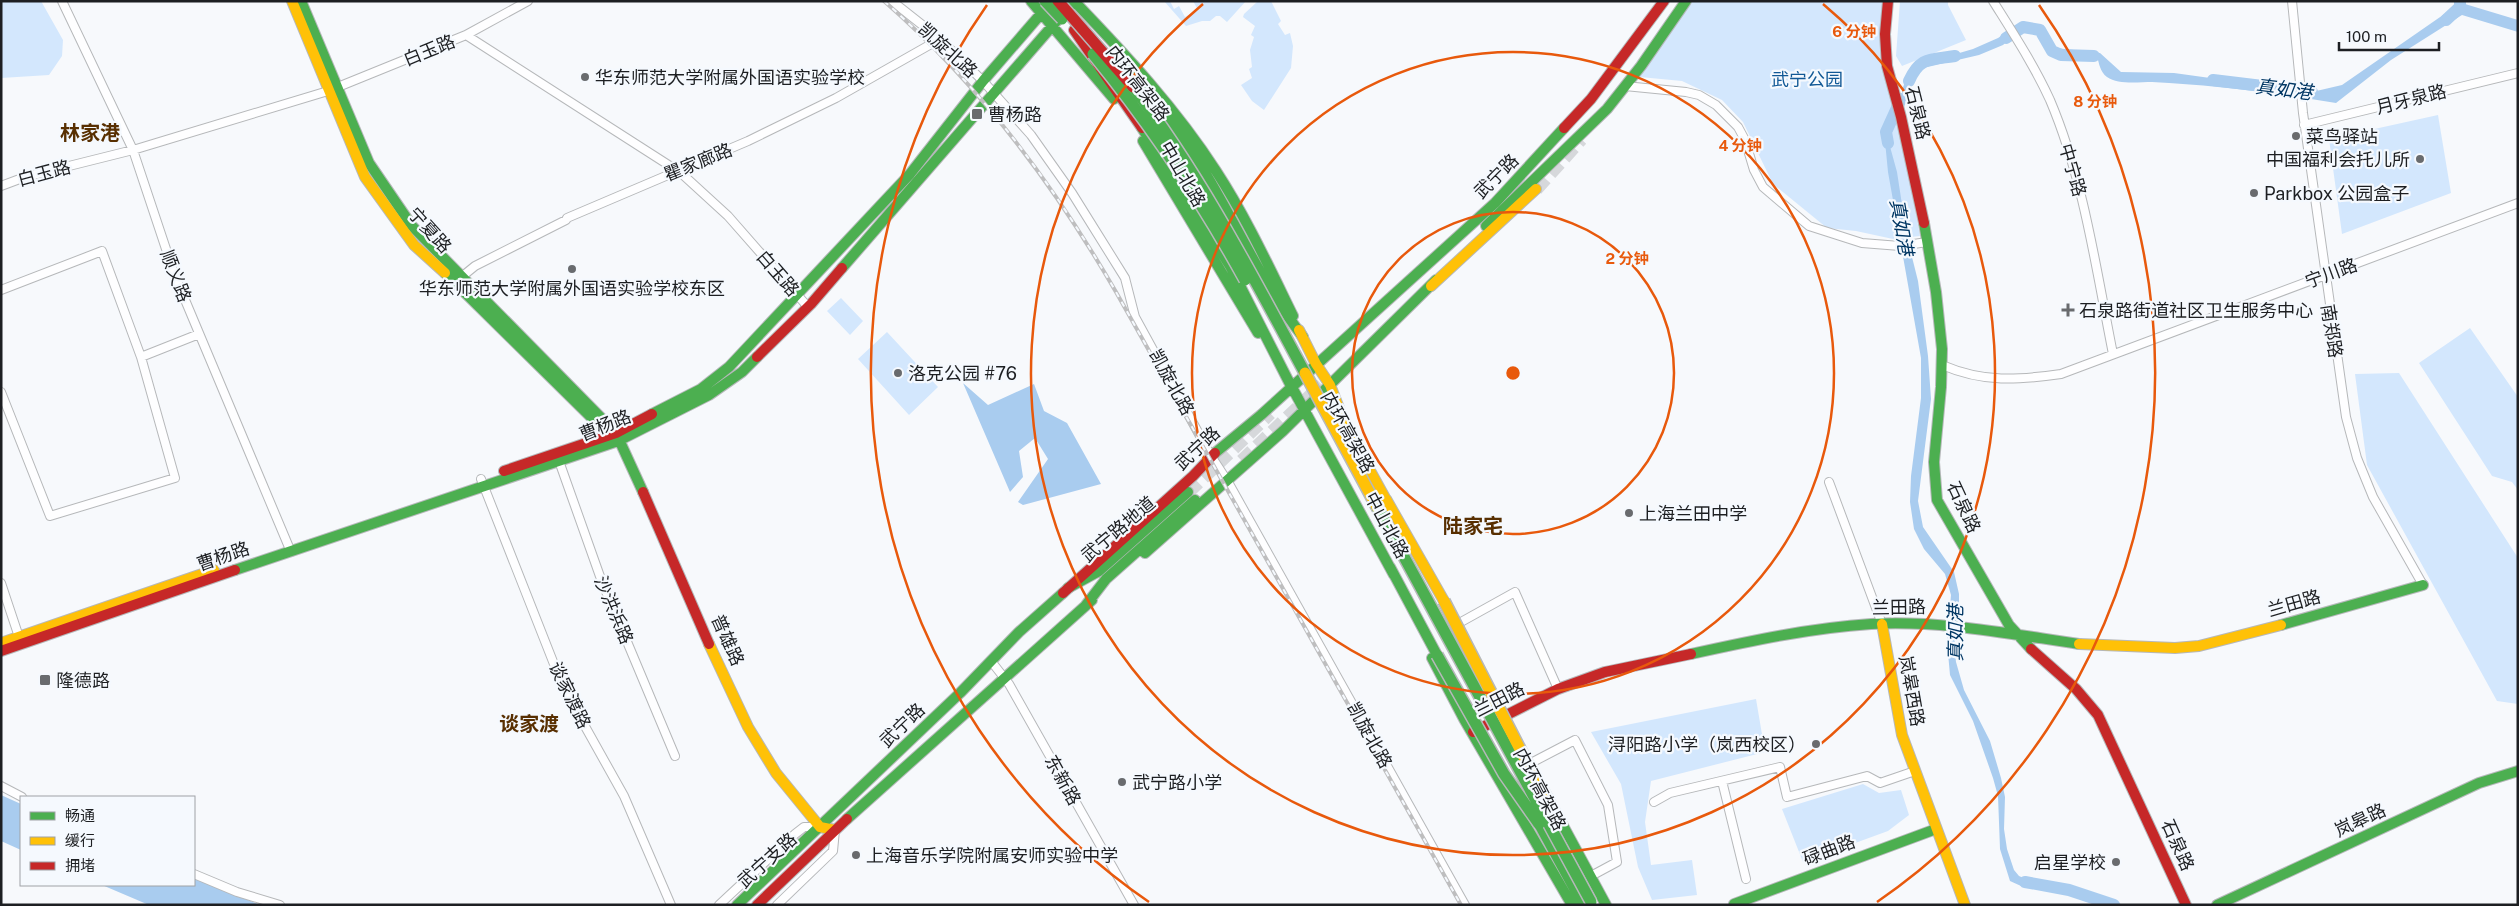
<svg xmlns="http://www.w3.org/2000/svg" width="2519" height="906" viewBox="0 0 2519 906" font-family="'Public Sans','Noto Sans SC',sans-serif">
	<style>
		.green { fill: #d3e7fd }
		.water { fill: #a9ccef }
		.lines { fill: none; stroke-linecap: round; stroke-linejoin: round }
		.river { stroke: #a9ccef; stroke-width: 12 }
		.highway-tunnel { stroke: #d6d8db; stroke-width: 14; stroke-dasharray: 14 7; stroke-linecap: butt }
		.street-casing { stroke: #b6b8ba; stroke-width: 10 }
		.fast-casing { stroke: #b6b8ba; stroke-width: 12 }
		.slow-casing { stroke: #b6b8ba; stroke-width: 12 }
		.jam-casing { stroke: #b6b8ba; stroke-width: 12 }
		.street { stroke: #fefeff; stroke-width: 8 }
		.fast { stroke: #4caf50; stroke-width: 10 }
		.slow { stroke: #ffc107; stroke-width: 10 }
		.jam { stroke: #c62828; stroke-width: 10 }
		.rail-casing { stroke: #bebebf; stroke-width: 4 }
		.rail { stroke: #f5f9fe; stroke-width: 2; stroke-dasharray: 5.5; stroke-linecap: butt }
		.fast-bridge-casing { stroke: #b6b8ba; stroke-width: 14; stroke-linecap: butt }
		.slow-bridge-casing { stroke: #b6b8ba; stroke-width: 14; stroke-linecap: butt }
		.jam-bridge-casing { stroke: #b6b8ba; stroke-width: 14; stroke-linecap: butt }
		.fast-bridge { stroke: #4caf50; stroke-width: 11 }
		.slow-bridge { stroke: #ffc107; stroke-width: 11 }
		.jam-bridge { stroke: #c62828; stroke-width: 11 }
		.ring { fill: none; stroke: #e8590c; stroke-width: 2.5 }
		.poi-dot { fill: #696b6e; stroke: #f5f9fe; stroke-width: 2 }
		.labels { text-anchor: middle; dominant-baseline: central; stroke-width: 4.5; stroke-linejoin: round; paint-order: stroke }
		.street-label { font-size: 18px; fill: #1d1f22; stroke: #f5f9fe }
		.poi-label { font-size: 18px; fill: #1d1f22; stroke: #f5f9fe; text-anchor: start }
		.park-label { font-size: 18px; fill: #125996; stroke: #f5f9fe }
		.water-label { font-size: 19px; font-style: italic; fill: #003663; stroke: #f5f9fe }
		.quarter-label { font-size: 20px; font-weight: bold; fill: #582f01; stroke: #f5f9fe }
		.centre { fill: #e8590c; stroke: #f5f9fe; stroke-width: 2.5 }
		.ring-label { font-size: 15px; text-anchor: middle; font-weight: bold; fill: #e8590c; stroke: #f5f9fe; stroke-width: 4.5; stroke-linejoin: round; paint-order: stroke }
	</style>
	<rect width="100%" height="100%" fill="#f7f9fc"/>
	<path class="green" d="M1,1H41L63,40L62,56L49,75L1,78Z
		M1164,1H1170L1174,9L1179,6L1185,17L1198,10L1193,1H1246L1227,22L1220,16H1216L1210,21H1202L1186,26Z
		M1258,1H1271L1281,21L1278,24L1285,35L1290,33L1293,46L1291,68L1264,110L1252,101L1241,85L1252,78L1249,69L1252,67L1250,50L1254,37L1251,35L1255,26L1243,17L1244,14Z
		M1689,1H1884L1880,49L1904,148L1920,236L1893,239L1856,231L1827,228L1773,184L1743,122L1722,100L1682,81L1640,77Z
		M1900,1H1948V5L1966,40L1902,66L1896,56Z
		M2438,115L2451,193L2342,234L2329,139Z
		M841,298L863,321L850,335L827,311Z
		M2470,328L2518,397V490L2512,482L2492,476L2419,363Z
		M887,332L938,387L909,415L858,359Z
		M2399,373L2518,558V704L2497,701L2367,465L2355,374Z
		M1756,699L1765,752L1651,781L1645,822L1651,865L1692,860L1697,895L1652,900L1638,867L1621,784L1591,732Z
		M1863,784L1879,793L1901,790L1909,815L1888,831L1803,862L1782,809Z"/>
	<path class="water" d="M2457,1H2465V4L2518,20V32L2462,15L2391,60L2336,103C2275,93 2214,85 2152,82C2139,82 2118,85 2107,77C2100,72 2099,63 2097,56L2050,53L2040,30L2023,27L2003,45L1979,55L1919,69L1903,103C1899,88 1907,78 1915,66L1973,49L1998,38L2020,23L2041,26L2056,48L2100,53L2121,72L2174,73L2312,92L2342,85L2456,6Z
		M1892,105L1895,112L1886,132L1897,172L1907,237L1918,281L1928,356L1931,399L1918,501L1923,527L1954,572L1959,594V616L1954,645L1956,662L1964,690L1990,741L2001,778L2005,797L2004,829L2007,849L2014,870L2019,876L2039,885L2102,898L2124,905H2110L2100,900L2021,886L2010,881L2000,849L1998,796L1993,778L1973,721L1950,675L1947,642L1951,595L1945,574L1924,549L1914,529L1910,502L1911,476L1921,398V358L1888,172L1884,131Z
		M963,383L988,405L1034,384L1044,411L1067,423L1101,484L1023,505L1018,502L1048,459L1035,438L1019,451L1023,477L1010,492Z
		M1,795L21,804V850L1,841Z
		M194,878L260,905H149L102,885H194Z"/>
	<g class="lines">
		<path class="river" d="M2446,20L2460,7V1
			M2006,38L2023,27L2040,30L2052,51L2061,55L2094,56
			M2213,80L2312,92
			M1909,81C1920,56 1931,60 1955,56
			M1888,143L1886,132L1901,99
			M2025,882L2069,890L2114,905"/>
		<path class="highway-tunnel" d="M1536,189L1581,139
			M1242,461L1322,385
			M1188,492L1270,413"/>
		<g class="street-casing">
			<path id="street" d="M62,1L133,150L175,276L291,552
				M892,1L940,39L983,81L1031,135L1072,193L1125,278L1135,317L1211,456L1228,482L1465,905
				M1993,1C2013,33 2034,65 2050,100C2084,180 2096,269 2113,354
				M2292,1L2303,113L2346,417L2357,458L2373,497L2423,585
				M466,35L528,1
				M1625,86L1686,92L1699,95L1716,105L1738,127L1745,140L1754,170L1763,187L1809,226L1862,243L1900,246L1927,242
				M2304,125L2518,73
				M1,186L25,177L133,150L328,91L466,35L681,173L728,216L808,307
				M459,279L475,266L566,220L567,218L748,141L836,98L940,39
				M1,290L102,251L141,357L175,478L50,516L1,392
				M141,357L199,334
				M1942,365C1984,383 2018,380 2061,374L2518,203
				M559,461L602,582L675,756
				M481,479L563,687L624,796L671,905
				M1829,482L1882,624
				M1,583L19,637
				M1461,622L1515,592L1558,689
				M991,661L1009,684L1134,905
				M1529,764L1575,740L1608,805L1617,862L1591,876
				M1722,781L1746,879
				M1,786L22,797
				M1654,802L1670,793L1780,767L1787,797L1867,776L1880,783L1915,771
				M194,874L237,892L280,905
				M719,905L795,834L804,827H820
				M777,905L833,851L835,830"/>
		</g>
		<g class="fast-casing">
			<path id="fast" d="M301,1L369,163L412,226L616,433L643,492
				M1031,1L1114,99
				M1074,1C1125,54 1176,109 1216,171C1246,217 1269,267 1293,316
				M1120,62C1149,93 1178,127 1200,164C1235,221 1262,284 1303,337
				M1142,128L1230,266L1291,386
				M1143,141L1258,333
				M1924,223L1936,292L1942,349L1941,387L1934,462L1937,500L2009,625L2031,649
				M1486,226L1607,109L1641,66L1686,1
				M842,268L1074,1
				M445,273L600,426
				M1288,380L1394,575
				M652,414L701,389L729,367L910,174L983,81L1052,1
				M1215,453L1261,415L1495,203L1564,128
				M1145,553L1283,431L1436,280
				M1390,567L1437,655
				M235,570L618,441L709,395L742,372L757,357
				M1068,588L1099,571L1188,492
				M1086,605L1106,579L1195,500
				M2281,625L2423,585
				M1691,654C1750,641 1810,628 1871,624C1940,620 2010,634 2079,644
				M1432,658L1464,719L1572,905
				M1541,785L1606,905
				M847,819L1092,600
				M1539,824L1583,905
				M1734,904L1936,829
				M737,905L960,693L1019,632L1063,593
				M2217,905L2479,783L2518,771"/>
		</g>
		<g class="slow-casing">
			<path id="slow" d="M292,1L365,177L414,245L445,273
				M1431,286L1536,189
				M1299,330L1316,364L1330,385L1347,429L1390,507
				M1386,499L1444,601
				M1882,624L1902,735L1965,905
				M1,643L214,570
				M709,644L748,727L776,773L820,827L835,830
				M2079,644L2175,648L2199,646L2281,625"/>
		</g>
		<g class="jam-casing">
			<path id="jam" d="M1888,1L1885,34L1887,66L1901,117L1924,223
				M1074,30L1142,128
				M1564,128L1591,99L1664,1
				M757,357L811,304L842,268
				M504,471L616,433L652,414
				M643,492L709,644
				M1063,593L1193,476L1215,453
				M2031,649L2076,689L2098,715L2186,905
				M1,651L235,570
				M1473,732L1558,689L1605,672L1691,654
				M757,905L847,819"/>
		</g>
		<use href="#street" class="street"/>
		<use href="#fast" class="fast"/>
		<use href="#slow" class="slow"/>
		<use href="#jam" class="jam"/>
		<g class="rail-casing">
			<path id="rail" d="M884,1C979,84 1053,183 1116,292L1461,905"/>
		</g>
		<use href="#rail" class="rail"/>
		<g class="fast-bridge-casing">
			<path id="fast-bridge" d="M1045,1L1062,19
				M1093,54C1151,125 1201,200 1245,280
				M1133,87C1201,176 1252,275 1305,373
				M1377,507L1591,902
				M1437,655L1504,774L1539,824"/>
		</g>
		<g class="slow-bridge-casing">
			<path id="slow-bridge" d="M1305,373L1377,507
				M1444,601L1543,794"/>
		</g>
		<g class="jam-bridge-casing">
			<path id="jam-bridge" d="M1058,1L1133,87"/>
		</g>
		<use href="#fast-bridge" class="fast-bridge"/>
		<use href="#slow-bridge" class="slow-bridge"/>
		<use href="#jam-bridge" class="jam-bridge"/>
	</g>
	<g class="ring">
		<circle cx="1513" cy="373" r="161"/>
		<circle cx="1513" cy="373" r="321"/>
		<path d="M1823 4A482 482 0 1 1 1203 4"/>
		<path d="M1149 902A642 642 0 0 1 987 5M2039 5A642 642 0 0 1 1877 902"/>
	</g>
	<g class="poi-dot">
		<circle cx="585" cy="77" r="5"/>
		<rect x="971" y="108" width="12" height="12" rx="2.5"/>
		<circle cx="2296" cy="136" r="5"/>
		<circle cx="2420" cy="159" r="5"/>
		<circle cx="2254" cy="193" r="5"/>
		<circle cx="572" cy="269" r="5"/>
		<path d="M2065.5 302.5h5v5h5v5h-5v5h-5v-5h-5v-5h5z"/>
		<circle cx="898" cy="373" r="5"/>
		<circle cx="1629" cy="513" r="5"/>
		<rect x="39" y="674" width="12" height="12" rx="2.5"/>
		<circle cx="1816" cy="744" r="5"/>
		<circle cx="1122" cy="782" r="5"/>
		<circle cx="856" cy="855" r="5"/>
		<circle cx="2116" cy="862" r="5"/>
	</g>
	<g class="labels">
		<g class="street-label">
			<text transform="translate(429 50) rotate(-22)">白玉路</text>
			<text transform="translate(948 50) rotate(42)">凯旋北路</text>
			<text transform="translate(1138 83) rotate(52)">内环高架路</text>
			<text transform="translate(2411 99) rotate(-14)">月牙泉路</text>
			<text transform="translate(1918 113) rotate(76)">石泉路</text>
			<text transform="translate(698 162) rotate(-22)">瞿家廊路</text>
			<text transform="translate(2073 170) rotate(74)">中宁路</text>
			<text transform="translate(44 173) rotate(-15)">白玉路</text>
			<text transform="translate(1183 174) rotate(60)">中山北路</text>
			<text transform="translate(1496 176) rotate(-45)">武宁路</text>
			<text transform="translate(430 230) rotate(48)">宁夏路</text>
			<text transform="translate(778 273) rotate(49)">白玉路</text>
			<text transform="translate(2331 273) rotate(-20)">宁川路</text>
			<text transform="translate(176 276) rotate(69)">顺义路</text>
			<text transform="translate(2332 331) rotate(81)">南郑路</text>
			<text transform="translate(1172 382) rotate(61)">凯旋北路</text>
			<text transform="translate(605 425) rotate(-22)">曹杨路</text>
			<text transform="translate(1348 432) rotate(61)">内环高架路</text>
			<text transform="translate(1197 448) rotate(-43)">武宁路</text>
			<text transform="translate(1964 507) rotate(65)">石泉路</text>
			<text transform="translate(1387 525) rotate(62)">中山北路</text>
			<text transform="translate(1118 529) rotate(-40)">武宁路地道</text>
			<text transform="translate(223 556) rotate(-19)">曹杨路</text>
			<text transform="translate(2294 603) rotate(-16)">兰田路</text>
			<text transform="translate(1899 607) rotate(-1)">兰田路</text>
			<text transform="translate(614 610) rotate(67)">沙洪浜路</text>
			<text transform="translate(728 640) rotate(66)">普雄路</text>
			<text transform="translate(1912 691) rotate(80)">岚皋西路</text>
			<text transform="translate(570 695) rotate(64)">谈家渡路</text>
			<text transform="translate(1499 699) rotate(-27)">兰田路</text>
			<text transform="translate(902 725) rotate(-44)">武宁路</text>
			<text transform="translate(1370 735) rotate(61)">凯旋北路</text>
			<text transform="translate(1063 780) rotate(61)">东新路</text>
			<text transform="translate(1540 789) rotate(62)">内环高架路</text>
			<text transform="translate(2360 820) rotate(-25)">岚皋路</text>
			<text transform="translate(2178 845) rotate(66)">石泉路</text>
			<text transform="translate(1829 850) rotate(-21)">碌曲路</text>
			<text transform="translate(767 860) rotate(-42)">武宁支路</text>
		</g>
		<g class="poi-label">
			<text x="595" y="77">华东师范大学附属外国语实验学校</text>
			<text x="988" y="114">曹杨路</text>
			<text x="2306" y="136">菜鸟驿站</text>
			<text x="2410" y="159" text-anchor="end">中国福利会托儿所</text>
			<text x="2264" y="193">Parkbox 公园盒子</text>
			<text x="572" y="288" text-anchor="middle">华东师范大学附属外国语实验学校东区</text>
			<text x="2079" y="310">石泉路街道社区卫生服务中心</text>
			<text x="908" y="373">洛克公园 #76</text>
			<text x="1639" y="513">上海兰田中学</text>
			<text x="56" y="680">隆德路</text>
			<text x="1806" y="744" text-anchor="end">浔阳路小学（岚西校区）</text>
			<text x="1132" y="782">武宁路小学</text>
			<text x="866" y="855">上海音乐学院附属安师实验中学</text>
			<text x="2106" y="862" text-anchor="end">启星学校</text>
		</g>
		<g class="park-label">
			<text x="1807" y="79">武宁公园</text>
		</g>
		<g class="water-label">
			<text transform="translate(2284 89) rotate(7)">真如港</text>
			<text transform="translate(1902 227) rotate(80)">真如港</text>
			<text transform="translate(1955 633) rotate(-90)">真如港</text>
		</g>
		<g class="quarter-label">
			<text x="90" y="133">林家港</text>
			<text x="1473" y="526">陆家宅</text>
			<text x="529" y="724">谈家渡</text>
		</g>
	</g>
	<circle cx="1513" cy="373" r="8" class="centre"/>
	<g class="ring-label">
		<text x="1854" y="37">6 分钟</text>
		<text x="2095" y="107">8 分钟</text>
		<text x="1740" y="151">4 分钟</text>
		<text x="1627" y="264">2 分钟</text>
	</g>
	<rect width="2519" height="906" fill="none" stroke="#1d1f22" stroke-width="5"/>
	<rect x="20" y="796" width="175" height="90" fill="#f5f9fe" stroke="#9fa2a6"/>
	<rect x="30" y="812" width="25" height="8" fill="#4caf50" stroke="#9fa2a6"/>
	<text x="65" y="821" font-size="15" fill="#1d1f22">畅通</text>
	<rect x="30" y="837" width="25" height="8" fill="#ffc107" stroke="#9fa2a6"/>
	<text x="65" y="846" font-size="15" fill="#1d1f22">缓行</text>
	<rect x="30" y="862" width="25" height="8" fill="#c62828" stroke="#9fa2a6"/>
	<text x="65" y="871" font-size="15" fill="#1d1f22">拥堵</text>
	<path d="M2339 42v8h100v-8" fill="none" stroke="#1d1f22" stroke-width="2.5"/>
	<text x="2346" y="42" font-size="15" fill="#1d1f22" stroke="#f5f9fe" stroke-width="4" paint-order="stroke">100 m</text>
</svg>
